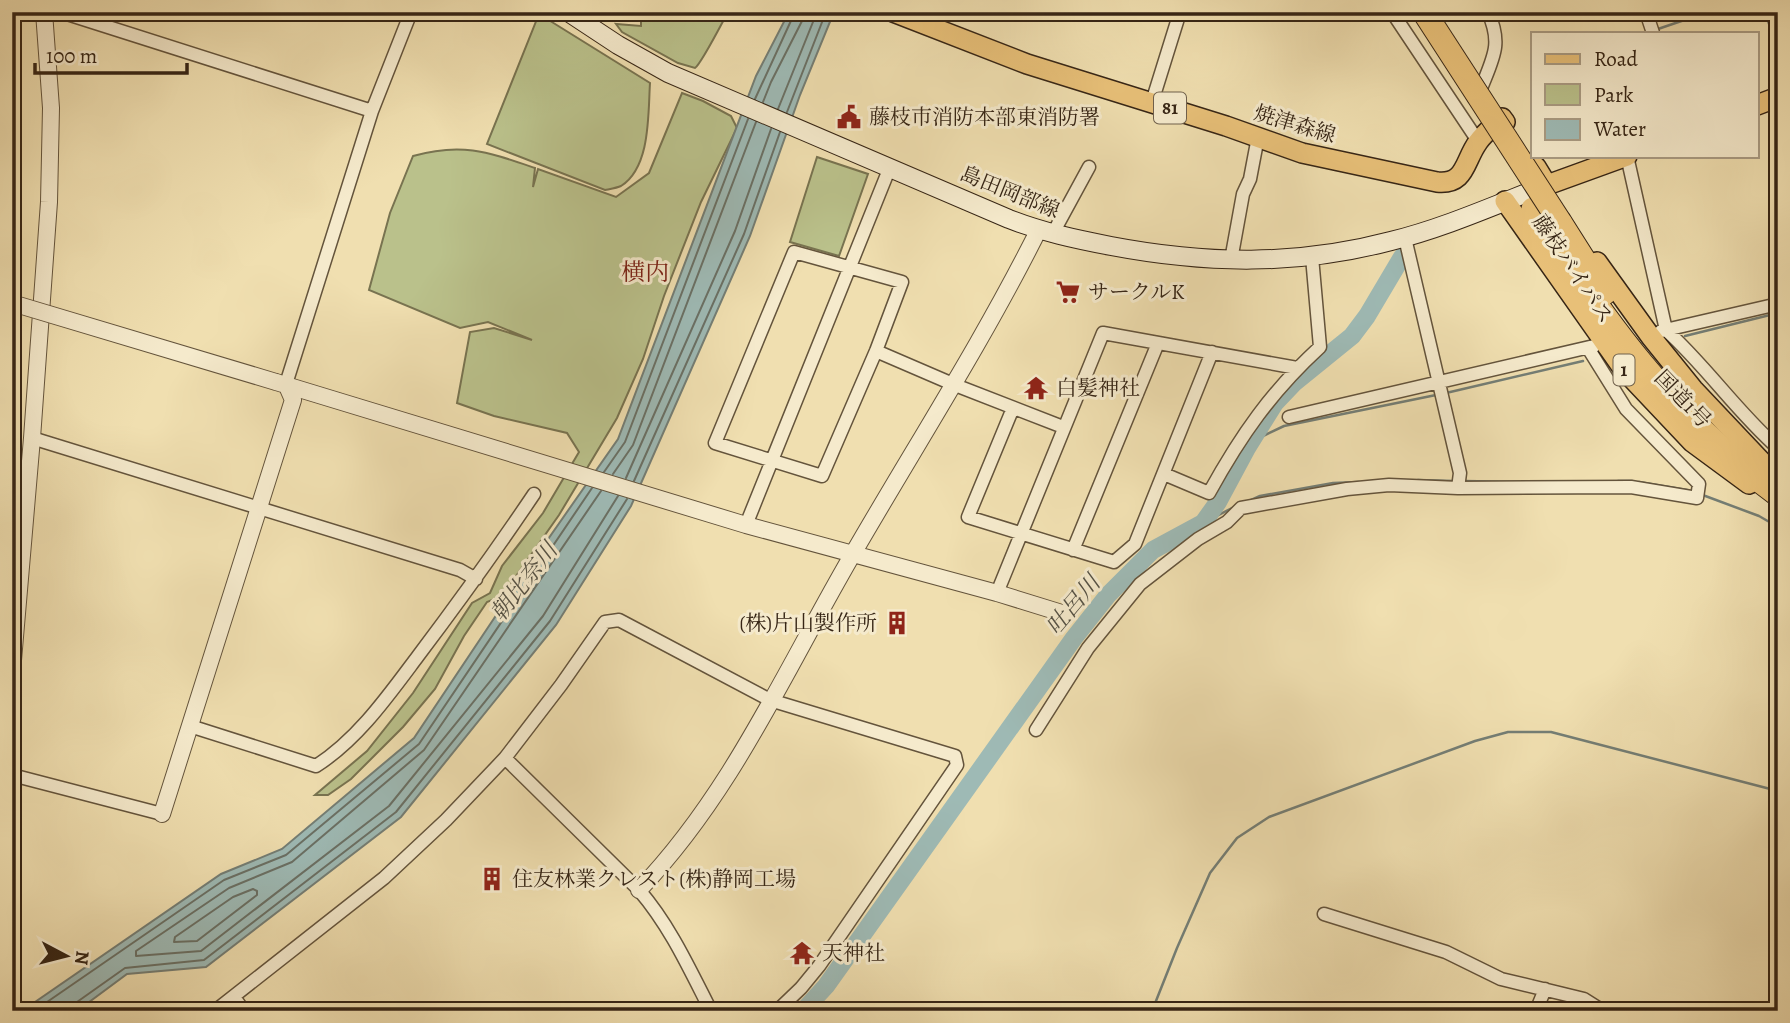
<svg xmlns="http://www.w3.org/2000/svg" width="1790" height="1023" viewBox="0 0 1790 1023" font-family="Alegreya,'Noto Serif JP',serif">
	<style>
		.green { fill: #bac18b; stroke: #787350; stroke-width: 2 }
		.water { fill: #9ebab5; stroke: #747e75; stroke-width: 2 }
		.lines { fill: none; stroke-linecap: round; stroke-linejoin: round }
		.shore { stroke: #6a7065; stroke-width: 2 }
		.stream { stroke: #747e75; stroke-width: 2.5 }
		.river { stroke: #9ebab5; stroke-width: 18 }
		.minor-casing { stroke: #64543c; stroke-width: 15 }
		.tertiary-casing { stroke: #64543c; stroke-width: 18 }
		.secondary-casing { stroke: #362515; stroke-width: 20 }
		.primary-casing { stroke: #362515; stroke-width: 22 }
		.trunk-casing { stroke: #362515; stroke-width: 22 }
		.motorway-casing { stroke: #362515; stroke-width: 25 }
		.minor { stroke: #f5eacc; stroke-width: 12 }
		.tertiary { stroke: #f5eacc; stroke-width: 16 }
		.secondary { stroke: #f5eacc; stroke-width: 18 }
		.primary { stroke: #e8c078; stroke-width: 19 }
		.trunk { stroke: #e8c078; stroke-width: 19 }
		.motorway { stroke: #e8c078; stroke-width: 23 }
		.tertiary-bridge-casing { stroke: #64543c; stroke-width: 18; stroke-linecap: butt }
		.motorway-bridge-casing { stroke: #362515; stroke-width: 25; stroke-linecap: butt }
		.tertiary-bridge { stroke: #f5eacc; stroke-width: 16 }
		.motorway-bridge { stroke: #e8c078; stroke-width: 23 }
		.labels { text-anchor: middle; dominant-baseline: central; stroke-width: 6; stroke-linejoin: round; paint-order: stroke }
		.shield { fill: #f5eacc; stroke: #6f604c; stroke-width: 2 }
		.shield-label { font-size: 19px; font-weight: bold; fill: #362515 }
		.poi-label { font-size: 21px; fill: #362515; stroke: #f5eacc; text-anchor: start }
		.street-label { font-size: 21px; fill: #362515; stroke: #f5eacc }
		.water-label { font-size: 23px; font-style: italic; fill: #555245; stroke: #f5eacc }
		.quarter-label { font-size: 24px; fill: #7a1f14; stroke: #f5eacc }
	</style>
	<rect width="100%" height="100%" fill="#f0dfb0"/>
	<filter id="stains"><feTurbulence type="fractalNoise" baseFrequency=".00286" numOctaves="4"/><feColorMatrix values="0 0 0 0 .2 0 0 0 0 .09 0 0 0 0 .02 0 0 0 .5 -.17"/></filter>
	<radialGradient id="worn" r=".72"><stop offset=".6" stop-color="#630" stop-opacity="0"/><stop offset="1" stop-color="#630" stop-opacity=".3"/></radialGradient>
	<path class="green" d="M641,12H728C722,23 701,64 695,68L678,63L622,32L616,24L641,26Z
		M539,14L650,83C648,113 651,167 621,186C617,188 610,189 605,190L487,144Z
		M682,93L703,101L731,116L737,128L701,202L664,296L643,359L617,418L559,515L502,596L487,602L464,636L435,689L403,727L351,779L328,795H315L367,751L413,693L472,603L490,593L502,566L543,513L579,452L567,433L494,416L457,403L470,332L494,328L532,340L488,322L460,328L369,290L390,213L413,156C462,142 488,152 535,168L533,187L538,169L616,197L649,173Z
		M817,157L868,174L839,256L790,242Z"/>
	<path class="water" d="M789,12H834L800,95L750,236L631,506L556,625L401,817L206,967L127,974L77,1011H22L221,874L282,849L414,738L523,575L618,439L756,76Z"/>
	<g class="lines">
		<path class="shore" d="M755,99L795,12
			M763,102L771,82L802,21L804,12
			M778,109L817,12
			M787,112L826,12
			M604,472L625,442L748,119
			M613,474L633,445L756,122
			M626,478L735,231L771,129
			M634,481L744,234L780,132
			M601,491L424,750L292,862L229,888L136,951V956L201,951L389,806L543,616L618,496
			M253,889L257,891V895L197,941L174,942L175,937L233,897Z
			M34,1011L224,880L286,855L419,744L592,488
			M74,1011L77,1002L125,968L204,960L396,812L550,621L627,499"/>
		<path class="stream" d="M1765,12L1778,50
			M1655,30L1708,12
			M12,287C21,196 22,103 14,12
			M1685,336L1778,313
			M1446,393L1583,361
			M1247,448L1261,437L1284,426L1436,395
			M1418,480L1454,481
			M1464,481L1520,482
			M1618,481H1632
			M1639,482L1687,490
			M1700,494L1759,516L1778,527
			M1249,501L1260,496L1333,483L1359,482
			M1203,523L1236,506
			M1152,1011L1177,948L1210,873L1237,838L1269,817L1475,741L1508,732H1551L1778,791"/>
		<path class="river" d="M803,1011L826,986L1074,638L1108,595L1153,550L1203,523L1218,502L1247,448L1275,403L1294,383L1352,336L1367,316L1402,257"/>
		<g class="minor-casing">
			<path id="minor" d="M61,12L372,111
				M1392,12L1478,141
				M1646,12L1653,33
				M1482,86C1494,56 1502,43 1488,12
				M1152,102L1180,12
				M1627,156L1666,330C1706,366 1737,412 1778,448
				M1052,235L1089,167
				M1405,238L1460,473L1458,488
				M794,252L902,282L876,351L822,476L715,443Z
				M1231,260L1243,194L1250,179L1258,137
				M1661,331L1778,304
				M876,351L955,385L1063,427
				M286,384L372,111L411,12
				M1013,408L968,517L1114,562L1135,544L1212,352
				M1289,417L1594,346
				M32,438L460,570L476,579
				M1164,474L1209,493C1241,435 1271,392 1320,347L1312,257
				M746,525L890,167
				M1073,550L1158,343
				M997,593L1103,333L1297,368
				M190,726L316,766C358,739 388,696 418,656C458,603 497,549 534,494
				M1036,730L1088,648L1140,584L1198,539L1227,522L1241,508L1347,489L1389,485L1458,488L1631,487L1697,498L1699,484L1626,409L1588,348
				M505,758L639,890C670,926 689,968 711,1011
				M12,775L162,814
				M1324,914L1446,952L1501,979L1584,999L1603,1011
				M234,997L244,1011
				M215,1011L384,878L446,820L505,758L561,685L605,622L619,620L770,700L955,756L957,765L819,966L801,988L777,1011
				M1536,1011L1545,989"/>
		</g>
		<g class="tertiary-casing">
			<path id="tertiary" d="M276,382L746,525L997,593L1065,614
				M12,672L32,438L49,202L51,108L44,12
				M162,814L293,400L286,384
				M639,890C733,792 786,668 854,552C916,445 983,341 1038,231"/>
		</g>
		<g class="secondary-casing">
			<path id="secondary" d="M568,12L618,45L668,73L1009,219C1042,232 1075,239 1111,246C1206,264 1297,266 1391,241C1444,228 1495,205 1547,185"/>
		</g>
		<g class="primary-casing">
			<path id="primary" d="M893,12L1027,64L1226,126L1302,153L1437,182C1466,185 1464,161 1478,142C1484,133 1495,125 1502,118L1505,122
				M1757,105L1778,97
				M1536,167L1547,185L1627,156"/>
		</g>
		<g class="trunk-casing">
			<path id="trunk" d="M1505,201L1624,370L1692,442L1749,484
				M1597,262L1651,337L1693,389L1778,479"/>
		</g>
		<g class="motorway-casing">
			<path id="motorway" d="M1533,209C1600,316 1675,419 1778,495
				M1560,222L1605,293"/>
		</g>
		<use href="#minor" class="minor"/>
		<use href="#tertiary" class="tertiary"/>
		<use href="#secondary" class="secondary"/>
		<use href="#primary" class="primary"/>
		<use href="#trunk" class="trunk"/>
		<use href="#motorway" class="motorway"/>
		<g class="tertiary-bridge-casing">
			<path id="tertiary-bridge" d="M12,303L276,382"/>
		</g>
		<g class="motorway-bridge-casing">
			<path id="motorway-bridge" d="M1424,12L1560,222"/>
		</g>
		<use href="#tertiary-bridge" class="tertiary-bridge"/>
		<use href="#motorway-bridge" class="motorway-bridge"/>
	</g>
	<defs>
		<g id="civic-bare" transform="scale(1.89)"><path d="M-.6-6.5H3V-4.5H.6V-3L4-1V1h2V6H-6V1h2V-1L-.6-3ZM-1.2 2.5V6h2.4V2.5Z" fill="#8f2418" stroke="#f5eacc" stroke-width="2.5" paint-order="stroke"/></g>
		<g id="supermarket-bare" transform="scale(1.89)"><path d="M-6-5.5h2.5l.6 2H6L4.5 2H-2.5L-4.4-4H-6ZM-1.5 3.2a1.3 1.3 0 1 0 .1 0ZM3 3.2a1.3 1.3 0 1 0 .1 0Z" fill="#8f2418" stroke="#f5eacc" stroke-width="2.5" paint-order="stroke"/></g>
		<g id="temple-bare" transform="scale(1.89)"><path d="M0-6L5-2H3V0L6.5 2.5H4V6H1.5V3h-3V6H-4V2.5H-6.5L-3 0V-2H-5Z" fill="#8f2418" stroke="#f5eacc" stroke-width="2.5" paint-order="stroke"/></g>
		<g id="building-bare" transform="scale(1.89)"><path d="M-4-6H4V6H1V3H-1V6H-4ZM-2.5-4.3h1.7v1.8h-1.7ZM.8-4.3h1.7v1.8H.8ZM-2.5-1h1.7V.8h-1.7ZM.8-1h1.7V.8H.8Z" fill="#8f2418" stroke="#f5eacc" stroke-width="2.5" paint-order="stroke"/></g>
	</defs>
	<g fill-rule="evenodd">
		<use href="#civic-bare" x="849" y="117"/>
		<use href="#supermarket-bare" x="1068" y="292"/>
		<use href="#temple-bare" x="1036" y="388"/>
		<use href="#building-bare" x="897" y="623"/>
		<use href="#building-bare" x="492" y="879"/>
		<use href="#temple-bare" x="802" y="953"/>
	</g>
	<g class="labels">
		<g class="shield">
			<rect x="1154" y="92.5" width="32" height="31" rx="5"/>
			<rect x="1613.5" y="354.5" width="21" height="31" rx="5"/>
		</g>
		<g class="shield-label">
			<text x="1170" y="108">81</text>
			<text x="1624" y="370">1</text>
		</g>
		<g class="poi-label">
			<text x="869" y="117">藤枝市消防本部東消防署</text>
			<text x="1088" y="292">サークルK</text>
			<text x="1056" y="388">白髪神社</text>
			<text x="877" y="623" text-anchor="end">(株)片山製作所</text>
			<text x="512" y="879">住友林業クレスト(株)静岡工場</text>
			<text x="822" y="953">天神社</text>
		</g>
		<g class="street-label">
			<text transform="translate(1295 124) rotate(17)">焼津森線</text>
			<text transform="translate(1010 192) rotate(22)">島田岡部線</text>
			<text transform="translate(1573 269) rotate(56)">藤枝バイパス</text>
			<text transform="translate(1683 399) rotate(46)">国道1号</text>
		</g>
		<g class="water-label">
			<text transform="translate(524 582) rotate(-52)">朝比奈川</text>
			<text transform="translate(1073 605) rotate(-50)">吐呂川</text>
		</g>
		<g class="quarter-label">
			<text x="645" y="272">横内</text>
		</g>
	</g>
	<rect width="1790" height="1023" fill="none" stroke="#f0dfb0" stroke-width="42"/>
	<rect x="14" y="14" width="1762" height="995" fill="none" stroke="#362515" stroke-width="3.5"/>
	<rect x="21" y="21" width="1748" height="981" fill="none" stroke="#362515" stroke-width="2"/>
	<rect x="1531" y="32" width="228" height="126" fill="#f5eacc" stroke="#a99b83" stroke-width="2"/>
	<rect x="1545" y="54" width="35" height="10" fill="#e8c078" stroke="#a99b83" stroke-width="2"/>
	<text x="1594" y="66" font-size="21" fill="#362515">Road</text>
	<rect x="1545" y="84" width="35" height="21" fill="#bac18b" stroke="#a99b83" stroke-width="2"/>
	<text x="1594" y="102" font-size="21" fill="#362515">Park</text>
	<rect x="1545" y="119" width="35" height="21" fill="#9ebab5" stroke="#a99b83" stroke-width="2"/>
	<text x="1594" y="136" font-size="21" fill="#362515">Water</text>
	<g transform="translate(66 956) rotate(97)" stroke="#f5eacc" stroke-width="5" paint-order="stroke">
	<path d="M0-5L12 26L0 18L-12 26Z" fill="#362515"/>
	<text y="-10" font-size="19" font-weight="bold" text-anchor="middle" fill="#362515">N</text>
	</g>
	<path d="M35 63v10h152v-10" fill="none" stroke="#362515" stroke-width="3.5"/>
	<text x="46" y="63" font-size="21" fill="#362515" stroke="#f5eacc" stroke-width="5" paint-order="stroke">100 m</text>
	<rect width="100%" height="100%" filter="url(#stains)"/>
	<rect width="100%" height="100%" fill="url(#worn)"/>
</svg>
